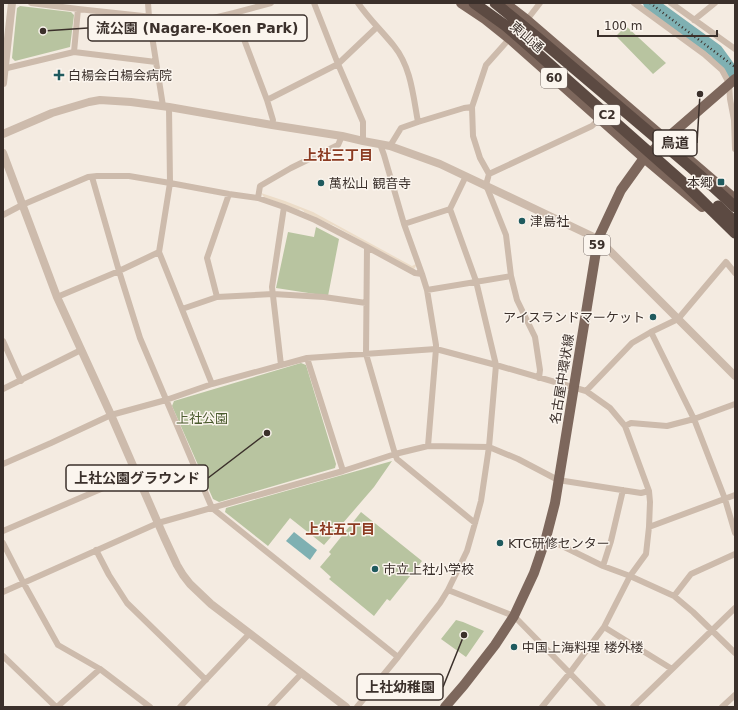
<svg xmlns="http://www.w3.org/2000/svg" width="738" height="710" viewBox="0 0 738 710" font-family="'DejaVu Sans','Noto Sans JP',sans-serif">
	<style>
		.green { fill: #b8c4a0 }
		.plaza { fill: #ecdcc8 }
		.water { fill: #7fb0b2 }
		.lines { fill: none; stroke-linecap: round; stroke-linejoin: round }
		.river { stroke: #7fb0b2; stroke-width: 14 }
		.minor { stroke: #cdbbac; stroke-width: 6 }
		.tertiary { stroke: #cdbbac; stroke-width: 8 }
		.primary { stroke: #7d675c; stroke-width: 10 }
		.motorway { stroke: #5c4a42; stroke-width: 11 }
		.rail { stroke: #3b302b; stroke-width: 2.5; stroke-dasharray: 1 3; stroke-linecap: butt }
		.motorway-bridge { stroke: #5c4a42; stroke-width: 11 }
		.poi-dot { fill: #1f5a5e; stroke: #fbf5ee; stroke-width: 1.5 }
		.labels { text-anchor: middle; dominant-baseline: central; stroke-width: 3; stroke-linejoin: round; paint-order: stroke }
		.shield { fill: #fbf5ee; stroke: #756b66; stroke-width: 1 }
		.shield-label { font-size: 12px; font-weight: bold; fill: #3b302b }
		.street-label { font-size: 13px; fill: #3b302b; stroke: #fbf5ee }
		.poi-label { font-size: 13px; fill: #3b302b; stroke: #fbf5ee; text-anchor: start }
		.park-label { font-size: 13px; fill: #4a5a2e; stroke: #fbf5ee }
		.neighbourhood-label { font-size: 14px; font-weight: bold; fill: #8c3b22; stroke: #fbf5ee }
		.leader { fill: none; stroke: #3b302b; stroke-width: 1.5 }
		.callout-dot { fill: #3b302b; stroke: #fbf5ee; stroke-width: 1.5 }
		.callout { fill: #fbf5ee; stroke: #3b302b; stroke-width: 1.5 }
		.callout-label { font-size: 14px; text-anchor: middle; font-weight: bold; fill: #3b302b }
	</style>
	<rect width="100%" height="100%" fill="#f4ebe1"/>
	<path class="green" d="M20,6L71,12L74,15L70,47L15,61L12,58L17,8Z
		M626,26L666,63L653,74L617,37L616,36Z
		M316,227L339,239L328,296L276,288L288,232L314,237Z
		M301,363L306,365L336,464L335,468L219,502L213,499L172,406L174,401Z
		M392,461L374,487L324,545L290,518L268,546L225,512L226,508Z
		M361,512L422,561L390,601L387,599L374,616L329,579L331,577L320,567L331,554L329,552Z
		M456,620L463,622L484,631L466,657L441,639Z"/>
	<path class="plaza" d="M261,193L285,201L313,212L412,266L416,264V266L414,269H412L333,225H332L304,212V211L300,209L299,210L264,197Z"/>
	<path class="water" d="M294,532L317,550L310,560L286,541Z"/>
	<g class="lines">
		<path class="river" d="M650,3L716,51L735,77"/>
		<path class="minor" d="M31,3L78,9L171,19
			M148,3L149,17L163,106
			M314,3L338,64L363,122V141
			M358,3C368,18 382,31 394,46C411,67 413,95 418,122
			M634,3L704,54L722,70L729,83L730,99L734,120L735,149
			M671,3L735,49
			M234,13L267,100L273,120L272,125
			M175,20L197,22L234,13L271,3
			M694,20L715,3
			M526,21L540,3
			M511,37L486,65L472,107L473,136L480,158L489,174L486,185L506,235L511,276L517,300L535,337L540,370L539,378
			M74,52L78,9
			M3,69L74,52L156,62
			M267,100L338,64L377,27
			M169,107L170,183L159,252L212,384
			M380,144L384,155L404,224L422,274L427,290L436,345V349L428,446
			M390,146L401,128L418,122L464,108L472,107
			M489,174L592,126L600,118
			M92,177L119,271L140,338L212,508L398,657
			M258,198L260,186L291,168L338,145L342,136
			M450,209L476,281L496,365L489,447L518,459L558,480L641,493L649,491
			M3,215L22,205L88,177L97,176H129L170,183L229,194L258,198L284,207L315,220L367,247L415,273L422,274
			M404,224L450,209L466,176
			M367,247L366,354L395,454L397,459L475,523
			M427,290L511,276
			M57,297L119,271L159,252
			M217,297L207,258L229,194
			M182,309L217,297L273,294L324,297L366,303
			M651,332L694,419L725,499L735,533
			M3,341L21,381
			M307,358L343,471
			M281,365L272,287L284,207
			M3,389L81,350
			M586,391L632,343L651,332L678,319L726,262L735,273
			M625,426L631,423L667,426L694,419L735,404
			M3,464L51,443L111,415L166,400L212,384L307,358L436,349L496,365L586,391L610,408L625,426L649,491L650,502L649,527L646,554L630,576L604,627L569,674L542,707
			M649,527L735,495
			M3,531L136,474
			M546,538L603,566L630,576L674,596L693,612L735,653
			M3,543L23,582L58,645L100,669L150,707
			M96,550L109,575L127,603L206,680
			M603,566L611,541L623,490
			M448,590L514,616L603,707
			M3,592L158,523L343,471L395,454L428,446L489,447L481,501L475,523L467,551L448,590L440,603L398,657L357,707
			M674,596L691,574L735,554
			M604,627L672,669
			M3,656L56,707
			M57,707L100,669
			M180,707L250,633
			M270,707L302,673
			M633,707L735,608
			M722,707L735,695"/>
		<path class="tertiary" d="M3,83L12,3
			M3,134L52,113L89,102L100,100L131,102L169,107L272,125L342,136L363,141L390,146L440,164L598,239L735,376
			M3,153L57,297L111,415L164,537L177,565L183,575L190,584L211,604L346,707"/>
		<path class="primary" d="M461,3L485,19L510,39L644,158L702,207
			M505,3L527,20L735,199
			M445,707L464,685L495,645L514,616L534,573L546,538L555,503L598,239L621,190L644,158L735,79"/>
		<path class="motorway" d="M711,185L735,207"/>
		<path class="rail" d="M650,3L735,67"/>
		<path class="motorway-bridge" d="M474,3L506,26L529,46L685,184L735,233
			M495,3L537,37L688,165L711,185
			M718,206L735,222"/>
	</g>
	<g class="poi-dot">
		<path d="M57 69h4v4h4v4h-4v4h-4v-4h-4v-4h4z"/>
		<rect x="717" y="178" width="8" height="8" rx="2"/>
		<circle cx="321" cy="183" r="4"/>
		<circle cx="522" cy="221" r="4"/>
		<circle cx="653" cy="317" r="4"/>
		<circle cx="500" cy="543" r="4"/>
		<circle cx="375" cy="569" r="4"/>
		<circle cx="514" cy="647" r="4"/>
	</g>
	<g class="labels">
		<g class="shield">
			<rect x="541" y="68" width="26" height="20" rx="3"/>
			<rect x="594" y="105" width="26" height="20" rx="3"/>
			<rect x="584" y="235" width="26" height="20" rx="3"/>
		</g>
		<g class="shield-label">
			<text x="554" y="78">60</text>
			<text x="607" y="115">C2</text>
			<text x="597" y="245">59</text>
		</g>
		<g class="street-label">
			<text transform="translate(527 37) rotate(41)">東山通</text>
			<text transform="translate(562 379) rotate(-81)">名古屋中環状線</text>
		</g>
		<g class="poi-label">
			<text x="68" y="75">白楊会白楊会病院</text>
			<text x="713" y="182" text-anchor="end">本郷</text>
			<text x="329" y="183">萬松山 観音寺</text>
			<text x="530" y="221">津島社</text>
			<text x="645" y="317" text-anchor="end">アイスランドマーケット</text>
			<text x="508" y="543">KTC研修センター</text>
			<text x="383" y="569">市立上社小学校</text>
			<text x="522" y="647">中国上海料理 楼外楼</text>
		</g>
		<g class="park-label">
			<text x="202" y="418">上社公園</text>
		</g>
		<g class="neighbourhood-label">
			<text x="338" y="155">上社三丁目</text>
			<text x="340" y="529">上社五丁目</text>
		</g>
	</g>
	<path class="leader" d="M43 31L88 28M700 94L697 143M267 433L208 478M464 635L443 687"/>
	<g class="callout-dot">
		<circle cx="43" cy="31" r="4"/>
		<circle cx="700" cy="94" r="4"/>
		<circle cx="267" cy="433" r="4"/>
		<circle cx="464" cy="635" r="4"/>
	</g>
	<g class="callout">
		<rect x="88" y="15" width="219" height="26" rx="4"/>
		<rect x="653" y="130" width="44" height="26" rx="4"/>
		<rect x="66" y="465" width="142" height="26" rx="4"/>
		<rect x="357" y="674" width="86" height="26" rx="4"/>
	</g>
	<g class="callout-label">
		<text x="197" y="33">流公園 (Nagare-Koen Park)</text>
		<text x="675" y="148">鳥道</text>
		<text x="137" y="483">上社公園グラウンド</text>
		<text x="400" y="692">上社幼稚園</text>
	</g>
	<rect width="738" height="710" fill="none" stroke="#3b302b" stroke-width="8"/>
	<path d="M598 30v6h119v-6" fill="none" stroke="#3b302b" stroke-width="2"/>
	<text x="604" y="30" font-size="12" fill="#3b302b" stroke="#fbf5ee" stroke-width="3" paint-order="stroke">100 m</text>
</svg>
